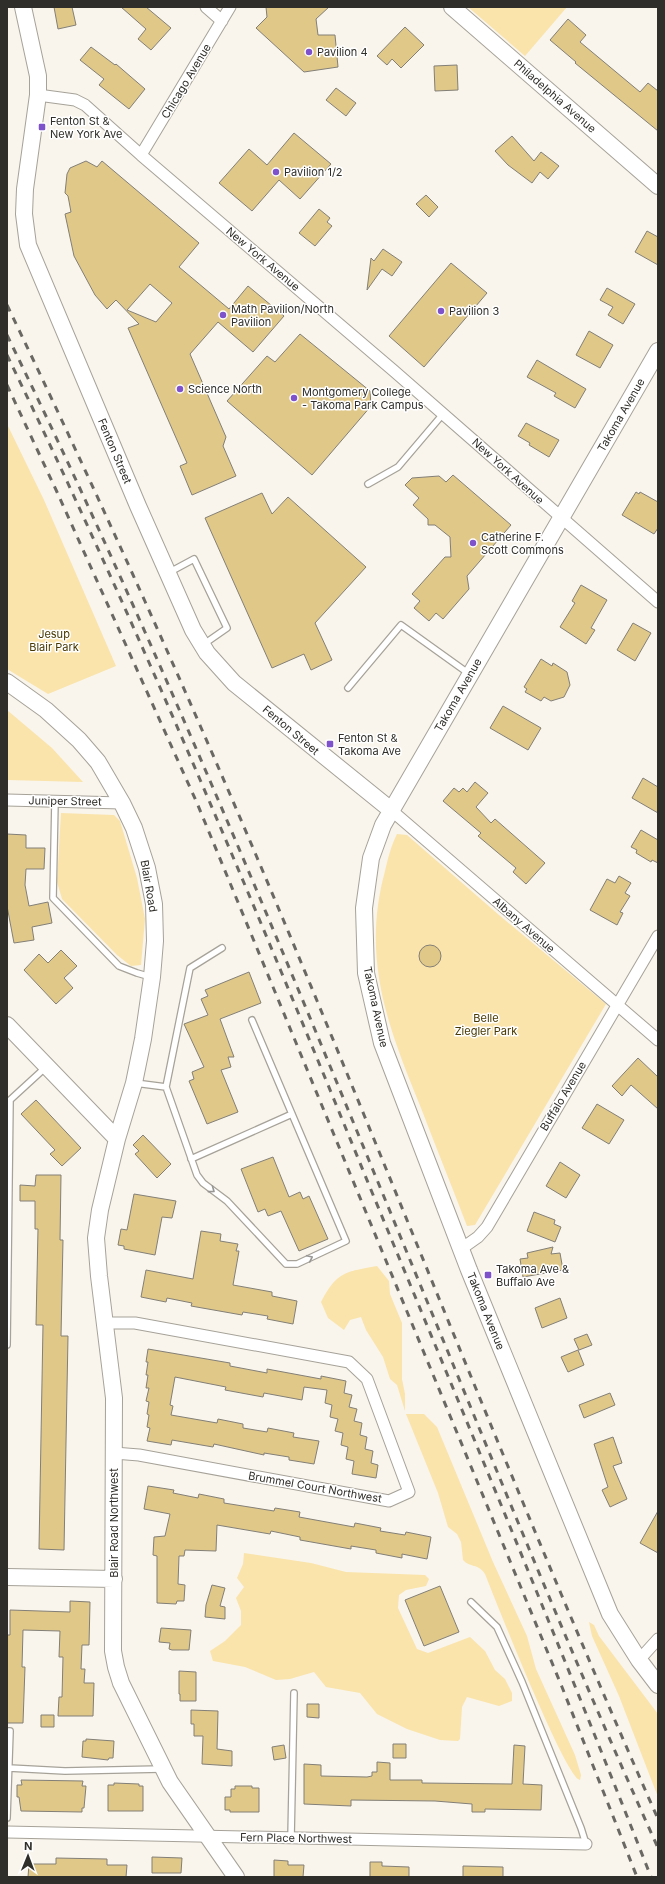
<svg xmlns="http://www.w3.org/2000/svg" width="665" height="1884" viewBox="0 0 665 1884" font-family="Inter,sans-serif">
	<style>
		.green { fill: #fae4ac }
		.building { fill: #e0c889; stroke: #837f77; fill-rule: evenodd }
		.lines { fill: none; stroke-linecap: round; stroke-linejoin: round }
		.lane-casing { stroke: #a6a299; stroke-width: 8 }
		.street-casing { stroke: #a6a299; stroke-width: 13 }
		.secondary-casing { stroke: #a6a299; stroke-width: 18 }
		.lane { stroke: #fff; stroke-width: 5.5 }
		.street { stroke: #fff; stroke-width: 11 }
		.secondary { stroke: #fff; stroke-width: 16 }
		.rail { stroke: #6a6863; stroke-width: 3; stroke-dasharray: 7 7; stroke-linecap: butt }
		.oneway { stroke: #979694 }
		.poi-dot { fill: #7e52cb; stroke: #fff; stroke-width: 1.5 }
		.labels { text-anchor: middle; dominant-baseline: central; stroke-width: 3; stroke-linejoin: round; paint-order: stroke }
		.poi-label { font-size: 11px; fill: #2f2e2a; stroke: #fff; text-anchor: start }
		.street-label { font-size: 11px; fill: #2f2e2a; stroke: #fff }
		.park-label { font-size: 11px; fill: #473701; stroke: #fff }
	</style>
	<rect width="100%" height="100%" fill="#f9f5ec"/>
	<path class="green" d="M468,7H567L525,56Z
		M7,424L44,500L116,666L48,694L7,669Z
		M7,710L52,748L83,782L7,780Z
		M61,813L114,815L120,821L137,878L145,919L141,965L131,966L117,955L62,899L57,882Z
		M397,834L407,835L499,915L606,1004L475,1225L467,1226C452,1187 436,1147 421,1108C388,1027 361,959 385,871C388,858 391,846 397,834Z
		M377,1266L389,1281L390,1294L402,1323V1379L405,1394V1411L397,1385L390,1379L383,1357L366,1330L361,1317L350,1320L344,1330L328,1318L321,1302C337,1272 344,1272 377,1266Z
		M406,1414H424L437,1427L493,1562L527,1636L536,1669L575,1755L581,1775L580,1780C565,1777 495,1599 485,1574C478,1563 470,1568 463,1560L461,1542L457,1534L448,1527L438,1493Z
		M244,1553L311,1563L346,1572L425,1575L429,1579L426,1586L406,1590L399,1595L398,1608L417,1649L428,1653L470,1637L485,1651L495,1670L505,1679L512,1693V1701L499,1706L467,1697L462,1707L460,1739L458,1741L440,1740L407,1729L377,1714L360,1693L326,1687L314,1672L290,1679L276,1680L245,1667L213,1661L210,1651L225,1641L241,1625V1611L236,1598L244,1587L237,1578L243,1564Z
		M589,1622L594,1625L599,1636L658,1714V1797L619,1696L592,1636Z"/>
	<path class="building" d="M54,7H72L76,25L58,29Z
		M121,7H146L171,28L151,50L138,39L146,29Z
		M266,7H329L316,19L318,35H335L338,67L304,72L256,28L267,17Z
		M568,19L586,35L580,42L640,92L648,83L658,91V131L575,63L576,62L550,40Z
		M405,27L424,45L401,68L392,59L387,65L377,56Z
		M91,47L115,65L116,64L145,89L129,109L99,85L104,79L80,60Z
		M457,65L458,90L435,91L434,66Z
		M336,88L356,103L346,116L326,100Z
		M294,133L331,164L300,199L279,180L252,211L219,183L249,149L267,165Z
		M512,136L534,161L541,152L559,166L548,179L540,172L532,183L508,165L495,151Z
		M86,161L97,167L102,161L199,243L179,267L229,309L248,286L284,316L253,352L218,322L190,354L226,437L223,446L236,476L192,495L180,466L187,463L128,328L139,324L116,300L107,309L95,295L74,256L65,214L71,212L68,196L65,193L67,174L70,168ZM150,284L172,303L156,322L127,310Z
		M426,195L438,207L429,217L416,204Z
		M319,209L330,218L327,222L332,226L315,246L299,233Z
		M647,231L658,237V265L635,252Z
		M383,249L402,262L392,276L382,269L367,290L371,258L374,261Z
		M451,263L487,293L424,367L389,336Z
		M607,288L635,304L623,324L608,315L613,307L600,300Z
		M589,331L613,345L600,368L576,355Z
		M300,334L370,391L371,406L312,475L227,401L267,356L275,362Z
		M537,360L586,389L575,408L554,396L556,393L527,377Z
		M526,423L559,440L549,457L529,445L530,443L518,436Z
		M453,475L511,525L467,576L469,589L443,619L436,613L429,621L414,608L420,601L412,594L445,557H451L450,537L435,525H428V519L413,505L419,498L405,485L412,478L439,476L446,482Z
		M636,492L639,494L640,492L658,502V528L654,534L622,515Z
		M262,493L272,514L288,497L366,567L315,623L332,660L311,670L304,654L272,668L205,518Z
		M581,585L607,600L591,628L595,630L586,644L560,627L575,603L572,601Z
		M633,623L651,633L635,661L617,650Z
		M541,659L552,666L553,663L567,672L570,685L564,697L551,701L544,697L541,701L525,692L527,689L524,687Z
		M503,706L541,728L528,750L490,728Z
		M643,778L658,787V813L632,798Z
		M475,782L488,793L476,807L491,823L495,819L545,863L526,884L513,872L516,868L478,836L481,833L443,801L454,788L459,792L463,788L467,792Z
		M641,830L658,840V863L652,860L651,862L636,853L637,850L631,847Z
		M7,834L26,835V848H45L44,869H26L25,885L29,906L48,902L52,923L32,927L34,940L14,943L7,906Z
		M619,876L631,883L625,893L630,896L620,912L623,913L617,925L590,910L607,879L615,883Z
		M419 956a11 11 0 1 1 22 0a11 11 0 1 1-22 0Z
		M61,950L77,966L64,978L73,988L56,1004L24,970L39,954L48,963Z
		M249,972L261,1003L220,1019L234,1057H228L231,1067L221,1070L238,1112L207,1124L189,1081L194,1079L192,1072L204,1067L184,1024L208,1015L201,999L208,996L205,990Z
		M638,1058L658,1077V1109L631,1085L622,1096L612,1086Z
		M36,1100L81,1148L62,1166L50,1154L55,1150L21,1114Z
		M597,1104L624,1120L609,1144L582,1128Z
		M143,1135L171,1164L157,1178L135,1154L139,1151L133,1145Z
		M273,1157L289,1197L300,1192L303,1199L309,1196L328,1239L299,1251L281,1211L268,1216L265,1209L258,1212L241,1169Z
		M560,1162L580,1175L566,1198L546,1186Z
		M36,1175H61L60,1240H63L61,1336H68L64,1550L39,1549L43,1325H36L38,1229H35V1201H20V1185L35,1186Z
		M134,1194L176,1201L172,1218L162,1217L155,1255L124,1249V1246L118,1245L121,1229L127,1230Z
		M534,1212L555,1220L554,1224L561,1227L555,1242L527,1231Z
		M201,1231L221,1234L220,1241L238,1244L236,1251H239L233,1285L272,1292V1296L297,1301L293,1324L267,1319L268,1316L243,1312L242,1315L191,1306L192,1303L167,1298L166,1302L141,1297L146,1270L193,1279Z
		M553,1247L551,1254L560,1253L563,1270L523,1277L520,1259L528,1258L527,1253Z
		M560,1298L567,1318L542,1328L535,1308Z
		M587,1334L592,1345L579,1350L574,1339Z
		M148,1349L230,1363V1366L267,1373V1369L321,1379V1376L346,1381L344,1393L352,1395L349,1407L357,1409L354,1421L362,1423L360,1435L367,1437L365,1449L373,1451L371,1463L378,1465L376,1478L352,1474L354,1461L346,1459L348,1447L341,1445L343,1433L335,1431L338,1419L330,1417L332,1405L325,1403L327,1390L304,1387L302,1400L264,1393L263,1397L225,1390L226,1387L175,1377L170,1405L173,1406L171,1415L217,1423L218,1419L243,1424V1428L267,1432L268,1428L294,1433L293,1437L319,1441L314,1464L289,1460V1457L264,1453V1455L214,1444L213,1447L172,1440L171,1445L147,1441L150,1428L147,1427L149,1415L147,1414L149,1402L146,1401L149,1388H146L148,1375H146L148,1362H146Z
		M578,1350L584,1365L568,1372L561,1357Z
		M610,1393L615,1405L584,1418L579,1405Z
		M613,1437L622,1463L613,1466L627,1499L610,1507L602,1490L608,1487L594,1444Z
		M148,1486L174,1490L173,1493L198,1498L199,1494L224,1499V1503L274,1511L275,1508L300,1512L299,1517L354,1527L355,1523L381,1528L380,1531L405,1535L406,1532L431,1537L427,1559L402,1554V1558L376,1553V1550L351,1546V1549L300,1540V1537L271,1531L270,1534L217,1525L216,1551L185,1550L184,1556H179L178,1584L185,1585L184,1601H177L176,1604L157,1603V1556L153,1555L154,1537L165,1536L170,1514L144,1509Z
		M658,1511V1553L640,1543Z
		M212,1585L225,1588L220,1606L225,1607V1619L205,1617L206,1605Z
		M440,1586L459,1632L424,1646L405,1600Z
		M70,1601L90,1602L89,1645H82L81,1669H85L84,1683H94L93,1716H58L59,1697H62L63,1657H59L60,1631L23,1630L22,1667H25L23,1723H7V1635H10V1610L70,1612Z
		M161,1628L191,1630L189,1650H172L169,1649L170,1643L159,1642Z
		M179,1671L196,1672V1701H180V1694H179Z
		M307,1704H319V1718L307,1717Z
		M191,1710L218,1711L217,1749L232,1751V1766L202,1764L203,1736H194V1724H191Z
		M41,1715H54V1727H41Z
		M86,1739L114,1741L113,1758H109L108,1760L82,1757L83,1741H86Z
		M393,1744H406V1758H393Z
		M284,1745L286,1758L274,1760L272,1747Z
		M514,1745L525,1746L523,1784L542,1785L541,1810L485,1809V1812H472V1804L435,1801L351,1800V1806L304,1804V1764L321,1765V1776L367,1777L372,1776V1772H377V1762L390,1763V1780H422V1783L512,1784Z
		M21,1780L83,1781L82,1786H86L84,1808H82V1812L21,1811L19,1797H17V1785H22Z
		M114,1783L139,1784V1786H143V1811H108V1785H114Z
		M235,1786H252V1788H259V1812H230V1810H225V1797H231V1789H235Z
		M152,1857L182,1858L181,1873H152Z
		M56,1858L107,1859V1865H127L126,1877H28L29,1864H56Z
		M274,1860L288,1861V1865H304L303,1877H274Z
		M370,1862H382V1866L409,1867V1877H370Z
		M463,1866L503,1867V1877H463Z"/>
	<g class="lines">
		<g class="lane-casing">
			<path id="lane" d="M368,484L398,467L443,414
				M168,573L194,559L227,628L204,644
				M348,688L401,625L468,673
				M55,801L53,898L119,966L137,973L151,977
				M135,1083L166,1087L190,968L222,948
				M166,1087L197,1175L203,1183L227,1201L286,1264H297L346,1241L252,1020
				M191,1159L292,1114
				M7,1345L10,1100L46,1067
				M471,1602L497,1627L522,1682L581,1828L586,1844
				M7,1731H10L7,1818
				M9,1768L65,1771L162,1769
				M291,1838L294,1693"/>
		</g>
		<g class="street-casing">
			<path id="street" d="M206,7L222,21
				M38,95L75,100L85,105L141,155L394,371L658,602
				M141,155L230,7
				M7,800L122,803
				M391,810L658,1040
				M461,1249L478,1237L487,1227L658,936
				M105,1323H135L349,1362L367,1379L409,1492L389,1501L139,1455L114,1453
				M639,1660L658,1639
				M7,1832L586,1844"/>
		</g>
		<g class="secondary-casing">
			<path id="secondary" d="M23,7L38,76V95L25,189L24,214L28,245L138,506L193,630L207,653L234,683L391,810
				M452,7L658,186
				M658,351L383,825L371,858L364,908L366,973L382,1043L469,1270L610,1614L639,1660L658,1685
				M7,682L46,710L79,740L98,762L122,803L134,828L147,868L154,904L155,941L152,977L143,1039L134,1083L117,1139L100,1210L96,1238L99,1276L114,1398L113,1651L116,1667L121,1683L170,1782L236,1877
				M7,1025L117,1139
				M7,1577L114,1579"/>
		</g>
		<use href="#lane" class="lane"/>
		<use href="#street" class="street"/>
		<use href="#secondary" class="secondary"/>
		<path class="rail" d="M7,305C110,519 207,736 298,955C418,1243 532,1534 658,1819
			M7,335C169,667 307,1011 448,1352C516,1518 584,1684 658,1848
			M7,355C139,627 255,906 369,1185C464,1415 560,1645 651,1877
			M7,385L57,492L197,803L562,1687L637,1877"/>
	</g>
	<defs><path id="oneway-chevron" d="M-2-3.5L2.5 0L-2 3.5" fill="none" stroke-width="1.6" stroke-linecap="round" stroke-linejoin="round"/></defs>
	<g class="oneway">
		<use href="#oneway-chevron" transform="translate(212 1190) rotate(36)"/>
		<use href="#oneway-chevron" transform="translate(310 1258) rotate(-25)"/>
	</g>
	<g class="poi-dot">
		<circle cx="309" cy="52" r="4"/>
		<rect x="38" y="123" width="8" height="8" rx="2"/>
		<circle cx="276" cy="172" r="4"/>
		<circle cx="441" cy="311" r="4"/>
		<circle cx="223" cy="315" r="4"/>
		<circle cx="180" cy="389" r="4"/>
		<circle cx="294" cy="398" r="4"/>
		<circle cx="473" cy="543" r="4"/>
		<rect x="326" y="740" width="8" height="8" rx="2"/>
		<rect x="484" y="1271" width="8" height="8" rx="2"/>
	</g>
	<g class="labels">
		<g class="poi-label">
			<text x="317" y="52">Pavilion 4</text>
			<text x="50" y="121">Fenton St &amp;<tspan x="50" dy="13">New York Ave</tspan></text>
			<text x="284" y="172">Pavilion 1/2</text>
			<text x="231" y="309">Math Pavilion/North<tspan x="231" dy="13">Pavilion</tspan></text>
			<text x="449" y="311">Pavilion 3</text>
			<text x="188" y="389">Science North</text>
			<text x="302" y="392">Montgomery College<tspan x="302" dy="13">- Takoma Park Campus</tspan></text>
			<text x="481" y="537">Catherine F.<tspan x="481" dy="13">Scott Commons</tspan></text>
			<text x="338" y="738">Fenton St &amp;<tspan x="338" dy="13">Takoma Ave</tspan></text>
			<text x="496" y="1269">Takoma Ave &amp;<tspan x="496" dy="13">Buffalo Ave</tspan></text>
		</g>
		<g class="street-label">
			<text transform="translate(186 81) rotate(-59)">Chicago Avenue</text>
			<text transform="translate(555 96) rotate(41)">Philadelphia Avenue</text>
			<text transform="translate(263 259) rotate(40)">New York Avenue</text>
			<text transform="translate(621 415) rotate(-60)">Takoma Avenue</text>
			<text transform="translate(115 451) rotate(67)">Fenton Street</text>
			<text transform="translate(508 471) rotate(42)">New York Avenue</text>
			<text transform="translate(458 695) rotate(-60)">Takoma Avenue</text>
			<text transform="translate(291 730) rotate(40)">Fenton Street</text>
			<text transform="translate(65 801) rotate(1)">Juniper Street</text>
			<text transform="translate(149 886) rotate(80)">Blair Road</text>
			<text transform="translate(524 925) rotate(41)">Albany Avenue</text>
			<text transform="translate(376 1007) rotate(78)">Takoma Avenue</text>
			<text transform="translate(563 1096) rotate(-59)">Buffalo Avenue</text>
			<text transform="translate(486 1311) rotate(68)">Takoma Avenue</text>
			<text transform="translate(315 1487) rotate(10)">Brummel Court Northwest</text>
			<text transform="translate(114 1523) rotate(-90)">Blair Road Northwest</text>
			<text transform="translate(296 1838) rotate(1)">Fern Place Northwest</text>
		</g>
		<g class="park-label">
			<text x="54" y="634">Jesup<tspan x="54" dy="13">Blair Park</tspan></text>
			<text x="486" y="1018">Belle<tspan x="486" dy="13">Ziegler Park</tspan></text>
		</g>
	</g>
	<rect width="665" height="1884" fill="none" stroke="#2f2e2a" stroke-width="16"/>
	<g transform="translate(28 1856) rotate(1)" stroke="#ffffff" stroke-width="3" paint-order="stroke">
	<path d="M0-3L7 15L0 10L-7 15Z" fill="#2f2e2a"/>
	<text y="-6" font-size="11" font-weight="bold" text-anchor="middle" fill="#2f2e2a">N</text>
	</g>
</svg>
